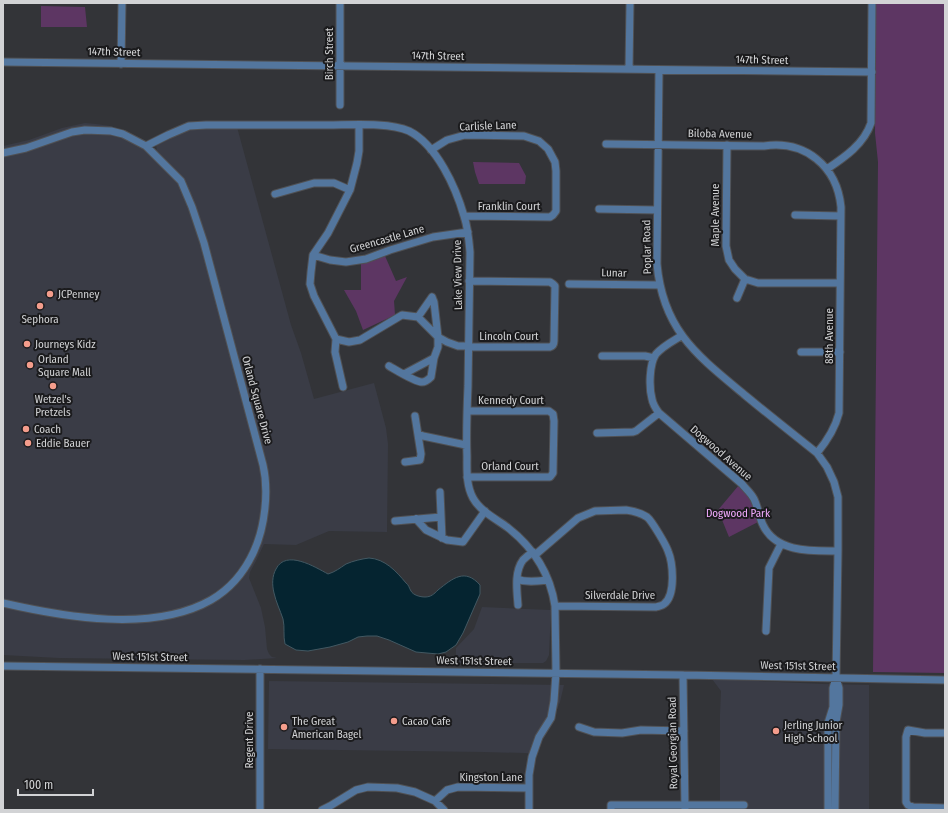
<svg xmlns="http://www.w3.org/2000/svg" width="948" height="813" viewBox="0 0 948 813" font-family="'Fira Sans Condensed',sans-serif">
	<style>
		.built { fill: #3a3c46 }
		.green { fill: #5d3663 }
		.water { fill: #052430; stroke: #425862 }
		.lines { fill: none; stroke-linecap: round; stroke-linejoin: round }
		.minor-casing { stroke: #505154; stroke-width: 9 }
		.minor { stroke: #53769e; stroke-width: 7 }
		.poi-dot { fill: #f49d8c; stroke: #1b1b1d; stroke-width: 1.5 }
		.labels { text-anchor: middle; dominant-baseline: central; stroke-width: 4; stroke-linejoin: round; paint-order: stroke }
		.street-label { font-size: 11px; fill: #d2d3d5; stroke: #1b1b1d }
		.poi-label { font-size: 11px; fill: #d2d3d5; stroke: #1b1b1d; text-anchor: start }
		.park-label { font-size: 11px; fill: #f1aafd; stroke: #1b1b1d }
	</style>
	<rect width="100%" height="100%" fill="#333438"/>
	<path class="built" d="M85,123L96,124L110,126L123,130L144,141L157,150L156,145L158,143L183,130L237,127L291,325L301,353L314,399L374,383L386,428L388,444L387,532L329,531L296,545L264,544L256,561L250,572L249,578L261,608L265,627L267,649L269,654L272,657L277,658L244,660L59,658L3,655V146L29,140L62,128Z
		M482,607L551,610L549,655L546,661L543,663H456V648L474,629Z
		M712,679L823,684L869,685V810H720V714L721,691Z
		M269,681L564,685L560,702L554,717L543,738L536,754L525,753L483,752L268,749Z"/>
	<path class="green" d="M876,3H945V673L873,672L878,162L875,133Z
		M41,6L85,7L87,27H41Z
		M473,162L519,163L526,176L525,184H479L475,172Z
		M385,256L396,281L407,277L394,301L395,315L363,330L356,311L344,290H361V264L375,260Z
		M739,485C751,498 753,505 758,522L729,537L718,510Z"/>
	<path class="water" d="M369,558C385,559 396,571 406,583C409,585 409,588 411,591C413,595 420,597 425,597C431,597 434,594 438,590C453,578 465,568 480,585V594L463,633L456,645L446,652L438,654L416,652L389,640L377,636H367L358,637L348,642L330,647L308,651L296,650L285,644C283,636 285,627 283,619C280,610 276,602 274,593C272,585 272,576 276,569C286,549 315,567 328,574C335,572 340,568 346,564C353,561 361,559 369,558Z"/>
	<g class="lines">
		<g class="minor-casing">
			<path id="minor" d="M3,62L872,72
				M121,64L122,3
				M629,69L630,3
				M659,70L657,264C663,331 698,356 746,396C769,415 793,434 817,453L827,467L834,482L838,497V551L836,678L833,688V707L828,723V810
				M340,105V3
				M359,125V151L357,163L350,190L328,233L313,255L311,272L310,284L314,296L336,339L349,342L360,340L402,315L418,317L438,337L447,342L458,346H469
				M606,144L764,146C805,140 837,166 841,207L839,413C835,429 827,441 817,453
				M727,145L726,246L729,260L735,269L745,279L758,283H840
				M146,146L168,135L189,126L206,125C247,125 287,125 328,125C350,125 389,122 409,131C437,145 456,188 464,216C468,228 469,240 470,252C469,297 469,342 468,386C467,409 466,433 467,456C467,470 466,485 473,498C480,511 496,519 507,527C533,547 550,573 555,606L556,673L554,701L551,718L539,737L532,757L529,775V810
				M431,150L447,140L465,135L524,136L539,141L548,149L555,162L556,171V211L553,215L550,217L465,216
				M3,153L26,148L72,132L85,130L111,131L123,134L146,146L181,181L192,207L204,243L263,465C269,491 265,527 254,551C245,571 230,589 211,600C153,633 64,617 3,603
				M827,169C845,157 864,144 871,123L872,3
				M275,194L314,183H334L350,190
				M599,209L657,210
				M795,215L841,216
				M313,255L330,260L346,262L366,259L390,250L433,237L468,232
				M569,284L659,285
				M737,298L745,279
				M418,317L432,297
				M681,336C673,341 663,346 656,354C649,364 649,388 652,399C653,405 656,409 659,413L742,484C746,489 751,493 754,499C758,507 759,517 763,525C776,553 812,551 838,551
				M336,339L335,352L343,387
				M469,347H550C553,346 554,344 554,341L555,286L553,284L550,282L469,281
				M801,352H840
				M602,356H645L654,358
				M389,366C396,370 415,382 422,382C426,382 429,379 431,377L434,358L438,347V337L434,302L432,297
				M404,374L434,358
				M597,433L633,432L636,431L659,413
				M418,434L423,436L466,445
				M405,462L420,460L421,454L415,416
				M467,477H550L553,473V471L554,421L553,414L549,411H467
				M440,492L442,538
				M416,519L426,530L447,540L463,542L485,511
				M395,521L441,517
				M535,555L578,518L595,511L626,510C633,511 641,513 647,517C652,521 666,545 668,551C673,563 676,595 664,604C662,606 659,606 656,607L555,606
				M517,579C526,583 539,581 548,580
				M518,605C517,591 514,572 523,560C526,557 530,554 533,552
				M766,631L769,568L781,544
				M3,666L683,675L945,680
				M260,669V810
				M683,675L685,810
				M579,727L594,732L622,733L641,730L684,731
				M945,733H925L908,730L906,737V802L908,805L913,807L945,808
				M435,801L447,790L458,787L529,788
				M322,810L330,806L356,790L368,787L397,788L415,792L435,801L444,810
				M611,810V805H744
				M835,810L836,722L839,705V688L836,678"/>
		</g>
		<use href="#minor" class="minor"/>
	</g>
	<g class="poi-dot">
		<circle cx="50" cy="294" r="4"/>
		<circle cx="40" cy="306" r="4"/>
		<circle cx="27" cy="344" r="4"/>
		<circle cx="30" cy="365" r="4"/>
		<circle cx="53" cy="386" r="4"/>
		<circle cx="26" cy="429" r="4"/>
		<circle cx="28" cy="443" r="4"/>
		<circle cx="394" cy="721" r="4"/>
		<circle cx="284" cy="727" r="4"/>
		<circle cx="776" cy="731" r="4"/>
	</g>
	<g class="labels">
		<g class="street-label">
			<text transform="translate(114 52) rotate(1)">147th Street</text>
			<text transform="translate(329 54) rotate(-90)">Birch Street</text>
			<text transform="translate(438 56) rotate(1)">147th Street</text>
			<text transform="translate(762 60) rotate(1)">147th Street</text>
			<text transform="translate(488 126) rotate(-2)">Carlisle Lane</text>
			<text transform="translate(720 134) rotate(1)">Biloba Avenue</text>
			<text x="509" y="206">Franklin Court</text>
			<text transform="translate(715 215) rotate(-90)">Maple Avenue</text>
			<text transform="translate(387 239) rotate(-16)">Greencastle Lane</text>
			<text transform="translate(647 247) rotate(-91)">Poplar Road</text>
			<text transform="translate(614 273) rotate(1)">Lunar</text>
			<text transform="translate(458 275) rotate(-91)">Lake View Drive</text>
			<text x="509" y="336">Lincoln Court</text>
			<text transform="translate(829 336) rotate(-90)">88th Avenue</text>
			<text transform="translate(257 400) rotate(75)">Orland Square Drive</text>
			<text x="511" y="400">Kennedy Court</text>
			<text transform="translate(721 453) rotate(41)">Dogwood Avenue</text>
			<text x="510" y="466">Orland Court</text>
			<text x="620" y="595">Silverdale Drive</text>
			<text transform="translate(150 657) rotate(1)">West 151st Street</text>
			<text transform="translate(474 661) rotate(1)">West 151st Street</text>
			<text transform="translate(798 666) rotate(1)">West 151st Street</text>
			<text transform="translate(249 740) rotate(-90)">Regent Drive</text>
			<text transform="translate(673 743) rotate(-91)">Royal Georgian Road</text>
			<text x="491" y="777">Kingston Lane</text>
		</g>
		<g class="poi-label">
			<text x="58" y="294">JCPenney</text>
			<text x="40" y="319" text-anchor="middle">Sephora</text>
			<text x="35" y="344">Journeys Kidz</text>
			<text x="38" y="359">Orland<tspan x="38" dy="13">Square Mall</tspan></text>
			<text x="53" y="399" text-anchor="middle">Wetzel's<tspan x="53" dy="13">Pretzels</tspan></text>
			<text x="34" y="429">Coach</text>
			<text x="36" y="443">Eddie Bauer</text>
			<text x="292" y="721">The Great<tspan x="292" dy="13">American Bagel</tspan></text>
			<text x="402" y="721">Cacao Cafe</text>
			<text x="784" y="725">Jerling Junior<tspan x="784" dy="13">High School</tspan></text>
		</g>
		<g class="park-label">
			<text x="738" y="513">Dogwood Park</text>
		</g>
	</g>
	<rect width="948" height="813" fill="none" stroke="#d2d3d5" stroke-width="8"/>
	<path d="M18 789v6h75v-6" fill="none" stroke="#d2d3d5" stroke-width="2"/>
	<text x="24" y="789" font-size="12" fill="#d2d3d5" stroke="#1b1b1d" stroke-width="3" paint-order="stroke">100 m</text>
</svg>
